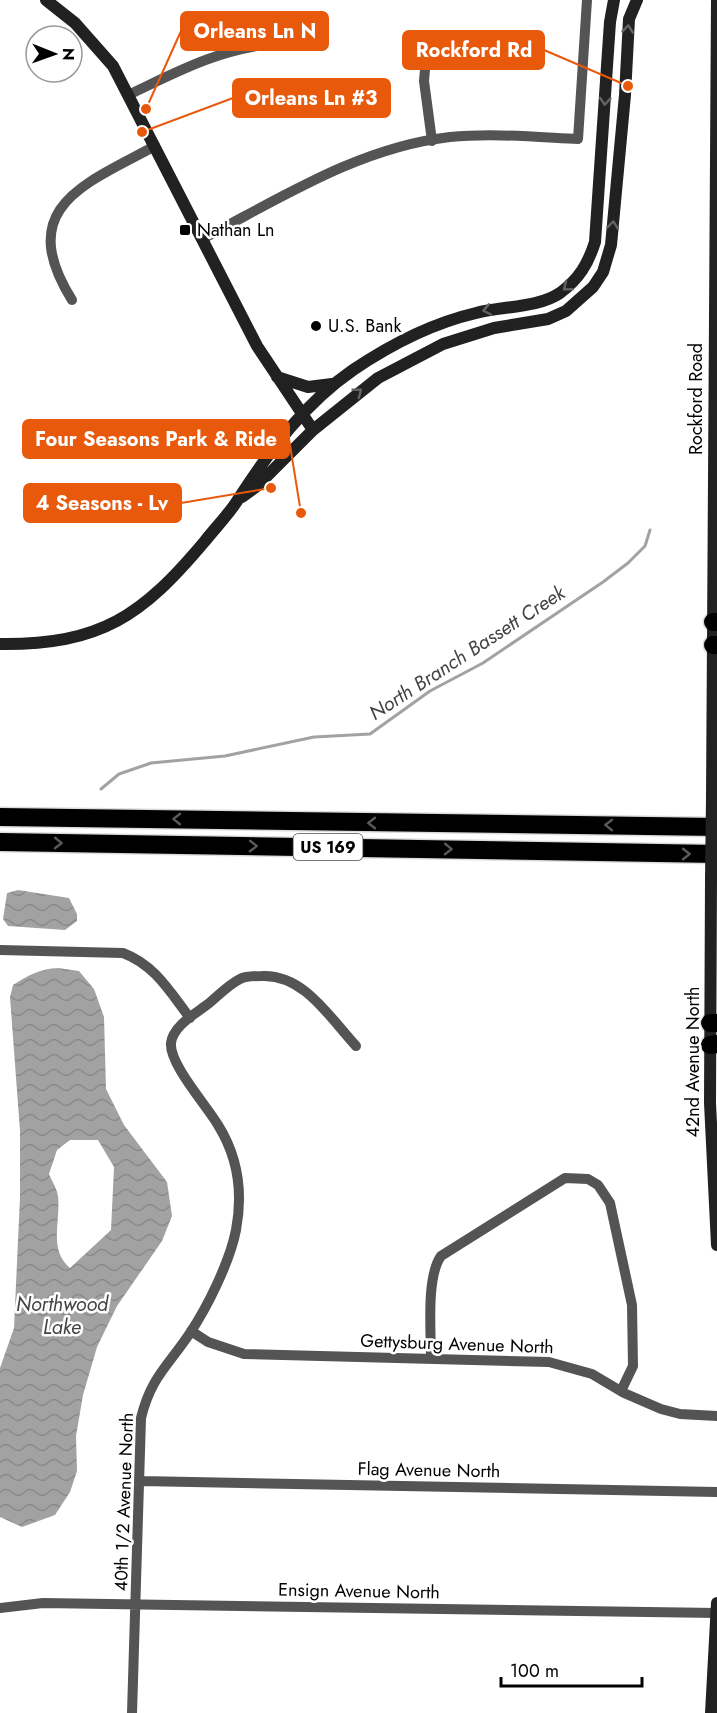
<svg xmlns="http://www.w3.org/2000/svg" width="717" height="1713" viewBox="0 0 717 1713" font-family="Jost,sans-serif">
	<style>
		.water { fill: url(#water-waves); fill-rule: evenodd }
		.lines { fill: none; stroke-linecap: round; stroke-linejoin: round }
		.stream { stroke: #a2a2a2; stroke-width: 3 }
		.highway-casing { stroke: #dbdbdb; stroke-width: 21 }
		.street { stroke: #545454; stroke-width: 10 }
		.secondary { stroke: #212121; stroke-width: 12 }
		.highway { stroke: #000; stroke-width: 18 }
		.secondary-bridge { stroke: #212121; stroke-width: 12 }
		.oneway { stroke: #646464 }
		.oneway2 { stroke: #595959 }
		.poi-dot { fill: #000; stroke: #fff; stroke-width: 2 }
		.labels { text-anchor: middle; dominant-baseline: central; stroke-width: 5; stroke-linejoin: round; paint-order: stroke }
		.shield { fill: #fff; stroke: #4c4c4c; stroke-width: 1.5 }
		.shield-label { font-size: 16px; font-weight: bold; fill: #000 }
		.poi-label { font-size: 18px; fill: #000; stroke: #fff; text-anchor: start }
		.street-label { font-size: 18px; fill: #000; stroke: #fff }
		.water-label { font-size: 20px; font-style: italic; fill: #434343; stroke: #fff }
		.leader { fill: none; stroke: #e8590c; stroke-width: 2 }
		.callout-dot { fill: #e8590c; stroke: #fff; stroke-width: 2 }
		.callout { fill: #e8590c; stroke: #e8590c; stroke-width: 2 }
		.callout-label { font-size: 20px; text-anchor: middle; font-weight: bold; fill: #fff }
	</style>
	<defs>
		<pattern id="water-waves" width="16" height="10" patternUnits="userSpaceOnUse" patternTransform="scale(1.5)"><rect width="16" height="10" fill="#a2a2a2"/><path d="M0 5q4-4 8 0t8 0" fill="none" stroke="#8a8a8a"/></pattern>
	</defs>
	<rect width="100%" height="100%" fill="#fff"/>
	<path class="water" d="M18,890L69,898L77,914V921L65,930L8,926L3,919L7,893Z
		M58,968L79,971L94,989L104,1017L106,1089L124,1125L167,1182L172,1216L162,1241L117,1306L97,1347L83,1395L76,1436L77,1471L70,1492L55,1515L22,1527L0,1517V1368L14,1328L20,1197V1131L10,997L13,985C29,975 39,969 58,968ZM70,1140H98L114,1167L111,1230L70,1268C48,1250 61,1221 58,1196C57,1189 52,1181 49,1174L57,1150Z"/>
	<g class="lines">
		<path class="stream" d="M101,789L119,774L151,763L225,756L314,737L370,734L430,691L483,663L603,582L628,563L645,546L650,530"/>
		<g class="highway-casing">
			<path id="highway" d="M713,622H717
				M713,645H717
				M0,817L717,827
				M0,842L717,854
				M710,1023H717
				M710,1045L717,1044"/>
		</g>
		<path class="street" d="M426,58L424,81L432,141
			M130,94C179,71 215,51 270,44
			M202,239C281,198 360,147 450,137C492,133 536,137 578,139L587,0
			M72,300C14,207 85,184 155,146
			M0,950L123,953C155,965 170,992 190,1018
			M191,1331L208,1342L244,1354L549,1362L592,1374L624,1393L661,1409L680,1414L717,1416
			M431,1358C431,1332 426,1277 441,1256L565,1178L588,1179L598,1185L610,1203L632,1305L633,1366L621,1391
			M140,1481L717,1492
			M0,1608L43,1603L717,1613
			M132,1713L141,1418C151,1377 168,1366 190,1333C208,1306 230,1261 236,1230C243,1193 238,1157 218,1125C207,1106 169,1064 171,1043C173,1026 195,1014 208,1004C218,996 228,985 240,979C246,976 255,976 262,976C304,974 330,1018 356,1046"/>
		<path class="secondary" d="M46,0L75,23L113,66L257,346L313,430
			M277,377L308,387L332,384
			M242,497L257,486L313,430L378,378L443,344L494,328L548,319L566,311L593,287L603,272L611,245L625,95L629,19L637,0
			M0,644C101,645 142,616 205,541C216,527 230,513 239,498C270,450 305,403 353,370C390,345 433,323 476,313C502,306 538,308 560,293C579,279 588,264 595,242L610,22L614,0
			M712,798L717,0
			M711,879L710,1103L717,1245
			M711,1713L717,1603"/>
		<use href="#highway" class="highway"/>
		<path class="secondary-bridge" d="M711,879L712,798"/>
	</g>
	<defs><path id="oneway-chevron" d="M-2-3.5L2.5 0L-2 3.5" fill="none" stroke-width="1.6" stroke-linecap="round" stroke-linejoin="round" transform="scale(1.5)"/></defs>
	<g class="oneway">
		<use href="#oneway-chevron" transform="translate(628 29) rotate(-84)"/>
		<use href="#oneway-chevron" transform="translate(605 101) rotate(94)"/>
		<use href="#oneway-chevron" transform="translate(613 225) rotate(-84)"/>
		<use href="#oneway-chevron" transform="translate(567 287) rotate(141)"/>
		<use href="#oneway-chevron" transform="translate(487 310) rotate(168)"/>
		<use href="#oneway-chevron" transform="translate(358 392) rotate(-37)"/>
	</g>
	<g class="oneway2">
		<use href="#oneway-chevron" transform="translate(177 819) rotate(-179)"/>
		<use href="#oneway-chevron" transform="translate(372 823) rotate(-180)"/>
		<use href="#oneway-chevron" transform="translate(609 825) rotate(-179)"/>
		<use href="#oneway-chevron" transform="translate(58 843) rotate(1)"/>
		<use href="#oneway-chevron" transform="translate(253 846) rotate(1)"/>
		<use href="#oneway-chevron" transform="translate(448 849) rotate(1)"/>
		<use href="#oneway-chevron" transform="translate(686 854)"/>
	</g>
	<g class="poi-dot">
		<rect x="179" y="224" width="12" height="12" rx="3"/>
		<circle cx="316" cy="326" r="6"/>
	</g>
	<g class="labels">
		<rect class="shield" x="293.5" y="834" width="69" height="26" rx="4.5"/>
		<g class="shield-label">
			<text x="328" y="847">US 169</text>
		</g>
		<g class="poi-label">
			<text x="197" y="230">Nathan Ln</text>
			<text x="328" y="326">U.S. Bank</text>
		</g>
		<g class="street-label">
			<text transform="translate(696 399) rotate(-90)">Rockford Road</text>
			<text transform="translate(693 1062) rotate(-90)">42nd Avenue North</text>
			<text transform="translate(457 1344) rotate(2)">Gettysburg Avenue North</text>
			<text transform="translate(429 1470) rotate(1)">Flag Avenue North</text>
			<text transform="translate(124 1502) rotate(-88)">40th 1/2 Avenue North</text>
			<text transform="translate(359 1591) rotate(1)">Ensign Avenue North</text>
		</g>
		<g class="water-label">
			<text transform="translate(467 653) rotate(-33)">North Branch Bassett Creek</text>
			<text x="62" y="1304">Northwood<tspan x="62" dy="23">Lake</tspan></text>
		</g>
	</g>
	<path class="leader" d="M146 109L181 31M628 86L544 50M142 132L233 98M301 513L289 439M271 488L181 503"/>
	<g class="callout-dot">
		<circle cx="146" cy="109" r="6"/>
		<circle cx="628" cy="86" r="6"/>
		<circle cx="142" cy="132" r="6"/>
		<circle cx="301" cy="513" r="6"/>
		<circle cx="271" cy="488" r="6"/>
	</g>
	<g class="callout">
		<rect x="181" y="12" width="147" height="38" rx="6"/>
		<rect x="403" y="31" width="141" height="38" rx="6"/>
		<rect x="233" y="79" width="157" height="38" rx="6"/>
		<rect x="23" y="420" width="266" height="38" rx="6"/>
		<rect x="24" y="484" width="157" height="38" rx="6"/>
	</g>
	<g class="callout-label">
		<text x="255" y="38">Orleans Ln N</text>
		<text x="474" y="57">Rockford Rd</text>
		<text x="311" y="105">Orleans Ln #3</text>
		<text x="156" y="446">Four Seasons Park &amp; Ride</text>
		<text x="102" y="510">4 Seasons - Lv</text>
	</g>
	<g transform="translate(54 54) rotate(91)"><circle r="28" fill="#ffffff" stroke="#999999" stroke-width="1.5"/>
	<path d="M0-4.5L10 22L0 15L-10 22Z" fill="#000000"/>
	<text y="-9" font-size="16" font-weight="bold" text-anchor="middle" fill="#000000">N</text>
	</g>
	<path d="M501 1677v9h141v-9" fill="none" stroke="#000000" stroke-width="3"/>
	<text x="510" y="1677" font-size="18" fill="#000000" stroke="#ffffff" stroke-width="4.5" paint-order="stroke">100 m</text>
</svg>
